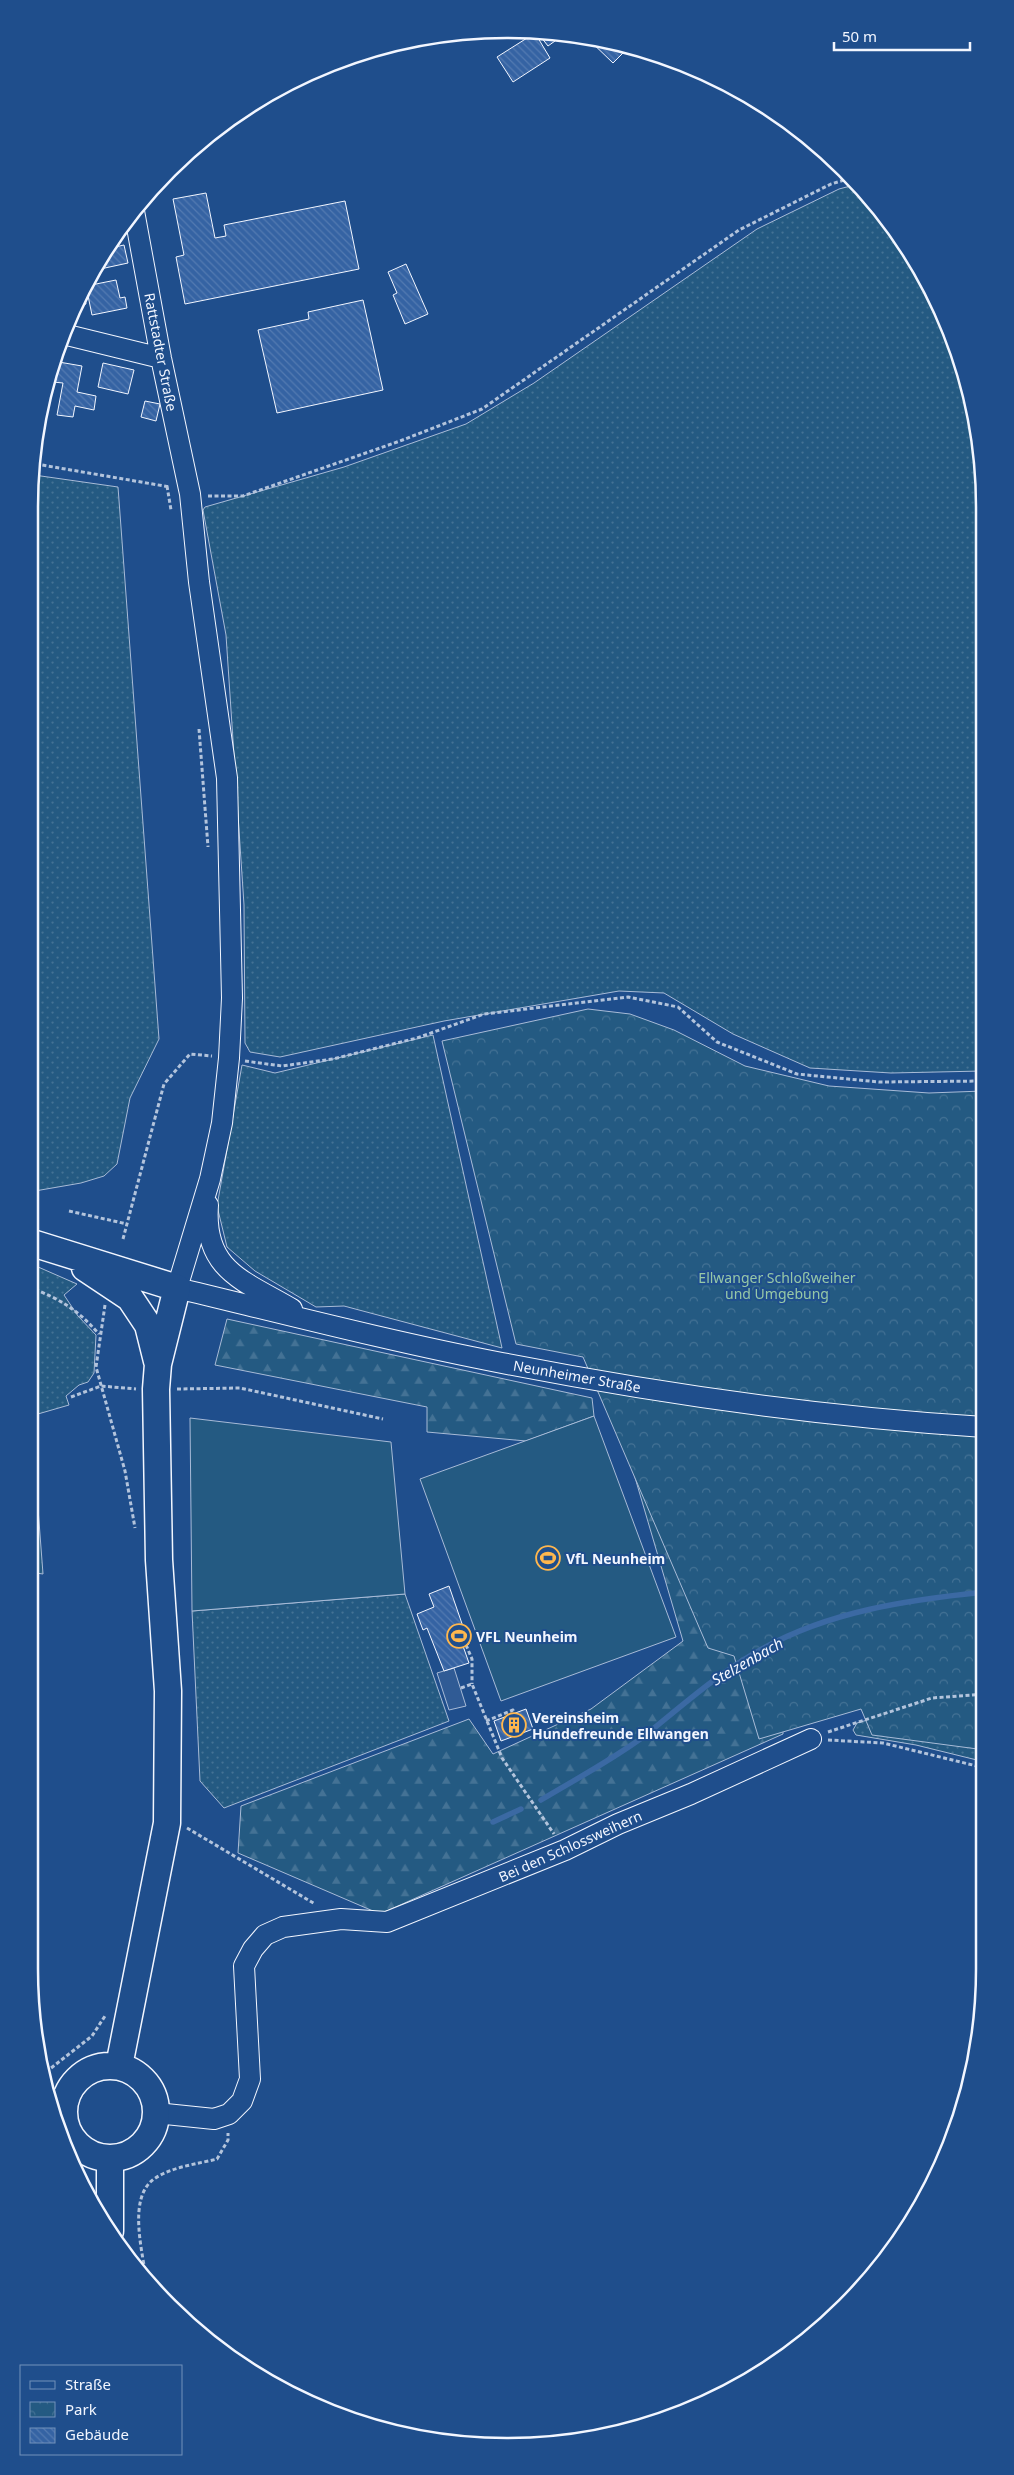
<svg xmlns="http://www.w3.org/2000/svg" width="1014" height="2475" viewBox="0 0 1014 2475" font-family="'Noto Sans',sans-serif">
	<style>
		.grass { fill: url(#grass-dots); stroke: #a8bbd7 }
		.forest { fill: url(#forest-firs); stroke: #a8bbd7 }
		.park { fill: url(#park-crowns); stroke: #a8bbd7 }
		.pitch { fill: #245a82; stroke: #a8bbd7 }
		.parking { fill: #305b95; stroke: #a8bbd7 }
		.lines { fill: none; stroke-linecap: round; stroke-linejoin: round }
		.stream { stroke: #3b69a3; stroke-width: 5.5 }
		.building { fill: url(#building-back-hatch); stroke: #f2f6ff }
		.minor-casing { stroke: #f2f6ff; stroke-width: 22 }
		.major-casing { stroke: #f2f6ff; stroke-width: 29 }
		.path { stroke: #b3c4dc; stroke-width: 3; stroke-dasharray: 4 2.5; stroke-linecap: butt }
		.minor { stroke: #1f4e8c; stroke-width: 20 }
		.major { stroke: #1f4e8c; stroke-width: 26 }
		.labels { text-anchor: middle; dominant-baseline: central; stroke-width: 4; stroke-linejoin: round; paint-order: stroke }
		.street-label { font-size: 14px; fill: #f2f6ff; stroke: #1f4e8c }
		.park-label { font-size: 14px; fill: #97c8a6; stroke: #1f4e8c }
		.poi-label { font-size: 14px; font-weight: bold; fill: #f2f6ff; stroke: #1f4e8c; text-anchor: start }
		.water-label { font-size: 15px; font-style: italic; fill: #f2f6ff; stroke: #1f4e8c }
		.rim { fill: none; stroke: #f2f6ff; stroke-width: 2.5 }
	</style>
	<defs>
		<pattern id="grass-dots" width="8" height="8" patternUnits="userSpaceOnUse" patternTransform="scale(1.25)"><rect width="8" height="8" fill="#245a82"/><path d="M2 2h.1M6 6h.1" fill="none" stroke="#447295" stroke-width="1.8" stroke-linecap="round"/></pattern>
		<pattern id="forest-firs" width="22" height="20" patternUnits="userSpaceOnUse" patternTransform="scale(1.25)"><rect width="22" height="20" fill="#245a82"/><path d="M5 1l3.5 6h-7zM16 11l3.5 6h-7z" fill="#447295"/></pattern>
		<pattern id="park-crowns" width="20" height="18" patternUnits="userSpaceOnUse" patternTransform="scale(1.25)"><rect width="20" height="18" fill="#245a82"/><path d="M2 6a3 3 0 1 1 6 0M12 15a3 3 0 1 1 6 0" fill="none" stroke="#447295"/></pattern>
		<pattern id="building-back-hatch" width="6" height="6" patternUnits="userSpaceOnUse" patternTransform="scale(1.25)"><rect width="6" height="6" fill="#3563a3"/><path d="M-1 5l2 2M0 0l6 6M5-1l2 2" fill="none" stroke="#537ab1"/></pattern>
	</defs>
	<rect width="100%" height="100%" fill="#1f4e8c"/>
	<path class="grass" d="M858,184L867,192L936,296L981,444L983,1071L891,1073L810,1068L733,1034L664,993L619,991L444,1021L280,1057L250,1052L245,1043L244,905L226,635L203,510L205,507L344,467L466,424L534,383L757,229L839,189Z
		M34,475L118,487L159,1039L130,1098L117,1164L104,1176L81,1183L29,1192V507Z
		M433,1035L502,1348L344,1306L316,1307L255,1271L227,1247L217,1206L242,1065L275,1073Z
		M29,1263L77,1284L64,1295L78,1316L96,1335L94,1373L88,1382L79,1385L66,1396L69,1405L31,1416L43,1574L29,1572Z
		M405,1594L449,1721L224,1808L200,1781L192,1611Z
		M985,1697V1762L916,1745L856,1735L853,1730L857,1723L885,1715Z"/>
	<path class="forest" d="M227,1319L592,1398L594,1416L526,1441L427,1432V1407L215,1365Z
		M624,1440L780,1638L783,1734L380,1914L238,1853L241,1806L469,1719L493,1754L591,1709L683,1641Z"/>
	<path class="park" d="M588,1009L630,1014L674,1030L745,1066L829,1086L929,1093L983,1091L985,1750L872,1735L861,1709L759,1739L734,1656L708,1648L583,1357L516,1344L442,1041Z"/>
	<path class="pitch" d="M594,1416L676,1637L501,1701L420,1479Z
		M190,1418L391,1442L405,1594L192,1611Z"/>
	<path class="parking" d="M454,1668L466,1706L449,1710L437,1673Z"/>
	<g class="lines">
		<path class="stream" d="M541,1800C576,1779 614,1759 647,1734C684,1704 720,1672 762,1649C830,1611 908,1600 984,1592
			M493,1822L521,1809"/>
	</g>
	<path class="building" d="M537,32H548L555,41L548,46Z
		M535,33L550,58L513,82L497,57Z
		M586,37L629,47L613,63Z
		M206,193L215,238L226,236L224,225L345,201L359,269L185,304L176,257L184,255L173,199Z
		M124,245L128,263L91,271L106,249Z
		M406,264L428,314L405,324L393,295L397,293L388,272Z
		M116,280L120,298L125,297L127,308L92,315L86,286Z
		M83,289L86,304L76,306Z
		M363,300L383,390L277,413L258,330L309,319L308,312Z
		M53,361L82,366L77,392L96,396L94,410L75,406L73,417L57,415L63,383L53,382L51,392L48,391Z
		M103,363L134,370L128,394L98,387Z
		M145,401L160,404L156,421L141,417Z
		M449,1586L469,1644L463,1646L469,1663L444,1671L427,1628L423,1630L417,1614L434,1607L429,1594Z
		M526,1709L533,1729L501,1741L494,1721Z"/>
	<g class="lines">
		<g class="minor-casing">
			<path id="minor" d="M134,211L161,358L190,494L199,582L227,778L232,998L229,1058L222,1123L210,1179L177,1288C285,1314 393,1342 502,1363C661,1394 822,1417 984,1427
				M63,334L161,358
				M208,1205C203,1271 245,1281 292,1309
				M50,2099L65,2101
				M156,2113L214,2119L229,2114L242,2101L250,2079L244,1966L253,1949L265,1935L283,1927L341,1919L387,1922L565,1850L618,1824L691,1794L811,1739"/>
		</g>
		<g class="major-casing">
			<path id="major" d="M29,1242L177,1288L158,1364L156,1389L159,1560L168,1691L167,1823L119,2066
				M85,1268L130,1298L148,1325L157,1361
				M64 2112a46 46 0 1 1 92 0a46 46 0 1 1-92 0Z
				M110,2231V2158"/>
		</g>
		<path class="path" d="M36,464L170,487
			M167,486L171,510
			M208,496H243L400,441L482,409L739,230L831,184L851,178
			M199,729L208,847
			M245,1061L282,1066L333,1059L417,1038L484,1014L628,997L678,1007L717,1042L797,1074L879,1082L983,1081
			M69,1211L127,1224
			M123,1239L164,1084L190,1054L212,1056
			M29,1287C60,1299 77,1309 99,1334
			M105,1305L96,1367L125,1471L135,1528
			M177,1389L240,1388L383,1419
			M71,1397L101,1386L136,1389
			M466,1645L472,1659V1684
			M461,1688L472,1684L502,1758L554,1834
			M486,1721L513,1710L514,1714
			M828,1732L932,1698L985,1694
			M828,1740L883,1743L985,1768
			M187,1828L315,1904
			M46,2072L92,2036L105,2016
			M147,2283C143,2254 127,2198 154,2179C171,2167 197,2164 217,2159L228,2140V2133"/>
		<use href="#minor" class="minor"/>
		<use href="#major" class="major"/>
	</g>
	<defs>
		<g id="stadium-ring" transform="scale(1.25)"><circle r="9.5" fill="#1f4e8c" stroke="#ffb74d" stroke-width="1.5"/><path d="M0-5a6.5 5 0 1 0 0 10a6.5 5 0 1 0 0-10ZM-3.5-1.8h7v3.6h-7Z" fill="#ffb74d"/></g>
		<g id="building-ring" transform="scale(1.25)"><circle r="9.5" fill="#1f4e8c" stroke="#ffb74d" stroke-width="1.5"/><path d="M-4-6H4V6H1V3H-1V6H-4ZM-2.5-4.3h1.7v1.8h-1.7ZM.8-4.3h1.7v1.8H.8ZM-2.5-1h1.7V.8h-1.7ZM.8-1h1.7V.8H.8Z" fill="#ffb74d"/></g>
	</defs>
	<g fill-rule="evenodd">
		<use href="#stadium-ring" x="548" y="1558"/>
		<use href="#stadium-ring" x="459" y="1636"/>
		<use href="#building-ring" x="514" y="1725"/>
	</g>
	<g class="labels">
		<g class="street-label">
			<text transform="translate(161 352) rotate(79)">Rattstadter Straße</text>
			<text transform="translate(577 1376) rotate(10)">Neunheimer Straße</text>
			<text transform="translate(570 1846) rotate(-24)">Bei den Schlossweihern</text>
		</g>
		<g class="park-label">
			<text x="777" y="1277">Ellwanger Schloßweiher<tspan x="777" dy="16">und Umgebung</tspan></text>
		</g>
		<g class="poi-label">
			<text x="566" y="1558">VfL Neunheim</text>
			<text x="476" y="1636">VFL Neunheim</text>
			<text x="532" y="1717">Vereinsheim<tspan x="532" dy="16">Hundefreunde Ellwangen</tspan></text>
		</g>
		<g class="water-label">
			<text transform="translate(747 1661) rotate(-30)">Stelzenbach</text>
		</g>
	</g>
	<path d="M0 0H1014V2475H0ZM507 38H507A469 469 0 0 1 976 507V1969A469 469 0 0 1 507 2438H507A469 469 0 0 1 38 1969V507A469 469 0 0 1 507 38Z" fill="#1f4e8c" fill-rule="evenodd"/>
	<path class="rim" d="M507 38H507A469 469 0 0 1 976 507V1969A469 469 0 0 1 507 2438H507A469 469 0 0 1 38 1969V507A469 469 0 0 1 507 38Z"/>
	<rect x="20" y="2365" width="162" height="90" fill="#1f4e8c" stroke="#7391ba"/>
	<rect x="30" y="2381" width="25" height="8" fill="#1f4e8c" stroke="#7391ba"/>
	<text x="65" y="2390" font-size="15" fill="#f2f6ff">Straße</text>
	<rect x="30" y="2402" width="25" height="15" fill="url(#park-crowns)" stroke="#7391ba"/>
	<text x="65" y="2415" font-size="15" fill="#f2f6ff">Park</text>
	<rect x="30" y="2428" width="25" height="15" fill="url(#building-back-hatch)" stroke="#7391ba"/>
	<text x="65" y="2440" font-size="15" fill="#f2f6ff">Gebäude</text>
	<path d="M834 42v8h136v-8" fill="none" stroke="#f2f6ff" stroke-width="2.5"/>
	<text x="842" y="42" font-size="15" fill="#f2f6ff" stroke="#1f4e8c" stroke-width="4" paint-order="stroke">50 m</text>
</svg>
